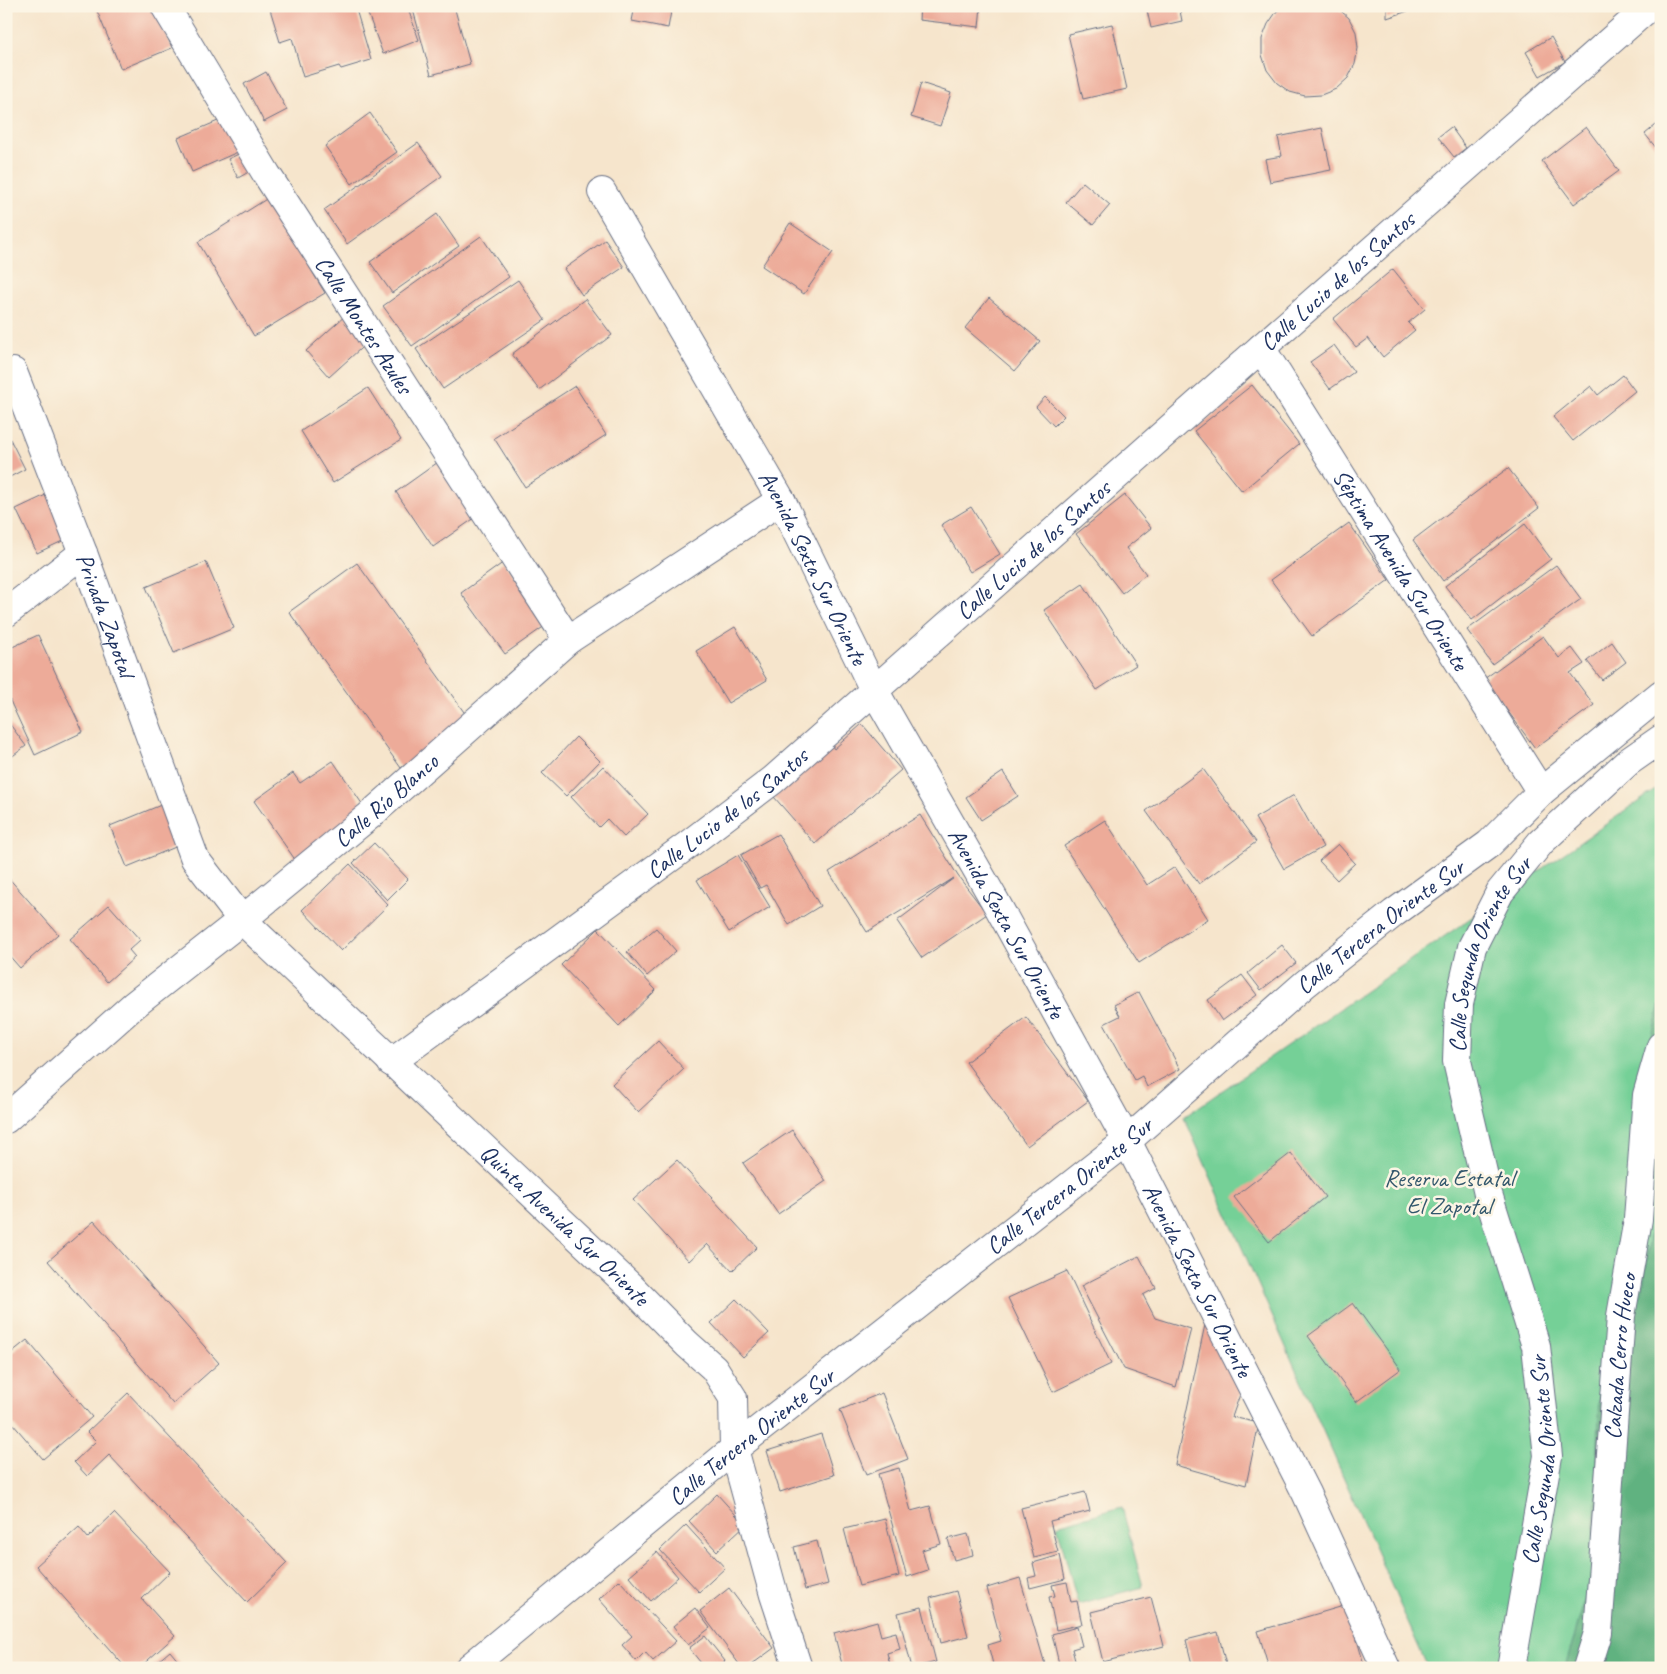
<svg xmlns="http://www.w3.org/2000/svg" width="1667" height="1674" viewBox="0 0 1667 1674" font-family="Caveat,sans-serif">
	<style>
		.green { fill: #75d097; stroke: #48807a }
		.forest { fill: #60b280; stroke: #3e706f }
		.building { fill: #edab99 }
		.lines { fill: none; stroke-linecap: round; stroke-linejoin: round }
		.street-casing { stroke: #686f84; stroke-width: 30 }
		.street { stroke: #fff; stroke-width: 28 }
		.labels { text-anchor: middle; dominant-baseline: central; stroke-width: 5; stroke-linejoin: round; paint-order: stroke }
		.street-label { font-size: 24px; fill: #1b2f5e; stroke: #fcf5e5 }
		.park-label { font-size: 24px; fill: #32576c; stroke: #fcf5e5 }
	</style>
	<rect width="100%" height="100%" fill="#fcf5e5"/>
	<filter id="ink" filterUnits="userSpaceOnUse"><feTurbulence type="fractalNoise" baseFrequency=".02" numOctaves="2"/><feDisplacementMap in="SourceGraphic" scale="10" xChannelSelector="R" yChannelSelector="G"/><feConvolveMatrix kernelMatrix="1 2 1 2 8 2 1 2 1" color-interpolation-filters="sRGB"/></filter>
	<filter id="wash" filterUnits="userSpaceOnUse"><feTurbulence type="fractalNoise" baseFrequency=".0096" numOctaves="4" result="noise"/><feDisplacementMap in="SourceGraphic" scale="20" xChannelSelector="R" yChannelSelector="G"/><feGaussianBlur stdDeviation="1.12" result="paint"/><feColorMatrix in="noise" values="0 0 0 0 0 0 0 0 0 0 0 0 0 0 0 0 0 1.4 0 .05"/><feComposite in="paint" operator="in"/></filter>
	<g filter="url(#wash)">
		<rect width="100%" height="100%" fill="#f6e5cc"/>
		<path class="green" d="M1661,786V1668H1428L1184,1117Z
			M1122,1507L1143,1587L1078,1604L1057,1525Z"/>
		<path class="forest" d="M1661,998V1668H1565L1593,1572L1600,1394L1643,1288L1655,1197L1643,1077Z"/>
		<g id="blocks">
			<path class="building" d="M95,6H155L172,48L121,69Z
				M269,6H355L371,60L341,69L339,66L303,77L292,38L280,42Z
				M365,6H407L419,40L383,54Z
				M412,6H454L470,64L431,75Z
				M635,6H672L668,28L632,21Z
				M920,6H981L979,27L919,20Z
				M1146,6H1179L1182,21L1151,28Z
				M1286,6H1335L1349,18L1356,32L1358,48L1355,64L1348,78L1336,89L1321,95L1305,96L1290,92L1277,83L1267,70L1262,55V39L1268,24L1277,11Z
				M1387,6H1420V7L1387,18Z
				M1112,24L1127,89L1083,99L1068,34Z
				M1551,37L1565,62L1540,76L1526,52Z
				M266,72L287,110L264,122L244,84Z
				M921,83L951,93L940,126L911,117Z
				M370,113L397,152L352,184L325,146Z
				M225,118L240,151L192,172L178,138Z
				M1661,121V154L1645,134Z
				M1451,127L1466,148L1454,157L1438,137Z
				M1586,127L1619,171L1574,204L1542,161Z
				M1322,128L1331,170L1270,182L1265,159L1282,156L1278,137Z
				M418,143L442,176L347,244L324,210Z
				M245,151L254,169L238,178L228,159Z
				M1083,182L1110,205L1093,225L1066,202Z
				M268,198L325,293L254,336L198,242Z
				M437,214L459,246L392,293L370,262Z
				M790,223L833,252L804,294L762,266Z
				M481,236L509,277L412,346L383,306Z
				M605,240L624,267L582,295L564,269Z
				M1393,269L1425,309L1408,323L1415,330L1383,357L1368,338L1356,347L1333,319Z
				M518,280L545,320L443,389L416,349Z
				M989,298L1040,341L1015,371L965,328Z
				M585,299L612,335L539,390L512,354Z
				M347,314L370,340L329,377L306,351Z
				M1334,345L1354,372L1330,389L1310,362Z
				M1623,375L1635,391L1573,441L1553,417L1591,386L1598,395Z
				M1252,385L1299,444L1242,491L1194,431Z
				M575,386L606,435L525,487L494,438Z
				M368,388L401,440L333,483L301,431Z
				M1045,397L1064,416L1054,426L1036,407Z
				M9,437L25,469L6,479V438Z
				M441,460L479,515L433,547L396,492Z
				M1508,468L1539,508L1443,581L1413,540Z
				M50,493L71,537L37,553L16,509Z
				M1125,495L1151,528L1126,548L1146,574L1122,593L1076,534Z
				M971,507L1000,554L970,572L941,525Z
				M1349,523L1389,580L1312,636L1271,580Z
				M1525,524L1551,559L1472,620L1445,586Z
				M206,562L234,628L174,653L146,587Z
				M504,562L549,623L505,654L461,593Z
				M357,563L469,719L401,768L289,612Z
				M1556,565L1581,599L1492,664L1467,630Z
				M1083,584L1136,665L1097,690L1044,610Z
				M735,627L767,680L728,703L696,651Z
				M38,635L83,732L35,755L6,692V650Z
				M1543,636L1559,658L1572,648L1584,664L1570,673L1594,705L1535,748L1484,679Z
				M1612,642L1626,662L1602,680L1587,661Z
				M6,719L26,746L6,761Z
				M862,724L901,770L815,844L774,797L832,746L834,749Z
				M576,737L600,761L566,796L542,773Z
				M333,761L367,811L296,861L254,801L293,773L300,783Z
				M603,766L648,814L624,837L607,819L599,827L571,797Z
				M1203,769L1256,842L1199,884L1146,811Z
				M1003,772L1018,796L981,820L966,797Z
				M1294,795L1323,847L1284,869L1255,818Z
				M161,805L178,846L127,867L110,826Z
				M920,815L958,876L987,914L922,958L897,921L954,878L867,932L829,872Z
				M1105,820L1147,885L1175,867L1208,919L1139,963L1064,846Z
				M778,834L820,906L789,925L766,885L760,888L741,855Z
				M374,843L408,879L387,900L353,863Z
				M1338,844L1355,863L1337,880L1319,861Z
				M738,855L770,907L729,932L697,880Z
				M350,864L388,905L341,951L302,910Z
				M6,875L58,934L20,968L6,952Z
				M109,905L140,940L129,950L135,957L107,982L70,939Z
				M656,928L676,951L647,976L627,952Z
				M598,929L656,990L619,1026L561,965Z
				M1282,945L1296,963L1261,990L1248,973Z
				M1242,975L1257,995L1222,1021L1208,1000Z
				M1139,992L1180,1069L1147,1087L1142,1076L1135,1080L1104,1024L1120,1016L1114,1005Z
				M1026,1017L1088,1101L1027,1146L966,1062Z
				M658,1041L684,1069L638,1112L612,1084Z
				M792,1130L826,1181L778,1214L743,1163Z
				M1291,1153L1325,1197L1269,1242L1234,1197Z
				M677,1160L757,1247L732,1271L707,1244L689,1261L633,1200Z
				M94,1221L219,1363L173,1404L48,1261Z
				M1139,1256L1156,1288L1143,1295L1155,1318L1191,1329L1176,1387L1124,1369L1081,1286Z
				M1067,1271L1111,1364L1053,1392L1008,1298Z
				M736,1299L769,1333L743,1357L711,1323Z
				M1353,1303L1401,1369L1356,1402L1308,1336Z
				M1206,1320L1244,1383L1232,1417L1259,1423L1246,1485L1175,1465Z
				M27,1340L92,1417L43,1459L6,1416V1357Z
				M128,1393L287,1563L247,1602L109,1455L87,1476L74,1462L96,1441L87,1432Z
				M882,1393L908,1459L866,1475L840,1410Z
				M821,1434L834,1475L780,1492L767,1451Z
				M899,1468L911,1511L930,1506L941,1544L922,1550L928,1570L907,1577L878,1474Z
				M1085,1492L1090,1511L1050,1521L1058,1552L1034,1558L1021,1508Z
				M717,1494L745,1525L717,1551L689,1521Z
				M114,1513L170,1572L142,1599L175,1636L139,1668H126L36,1566L79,1527L88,1538Z
				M885,1519L899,1576L859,1586L844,1529Z
				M686,1525L725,1568L699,1592L660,1550Z
				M968,1534L973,1555L954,1560L948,1539Z
				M817,1541L828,1584L805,1590L794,1547Z
				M657,1552L678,1577L651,1601L629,1576Z
				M1060,1555L1065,1579L1030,1588L1028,1578L1036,1576L1033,1563Z
				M1020,1578L1046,1668H994L988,1645L1001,1641L987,1588Z
				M619,1580L676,1641L653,1661L645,1652L636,1661L622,1645L632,1636L599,1599Z
				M1067,1582L1071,1602L1077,1601L1082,1624L1056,1630L1049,1597L1055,1596L1052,1585Z
				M729,1588L774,1648L747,1668H742L700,1611Z
				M956,1591L968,1636L941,1643L930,1598Z
				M1151,1597L1164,1646L1103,1662L1091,1612Z
				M1347,1605L1365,1668H1269L1258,1631Z
				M922,1607L936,1662L912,1668L898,1613Z
				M695,1608L710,1628L688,1645L673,1626Z
				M877,1621L881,1636L896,1632L900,1649L887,1653L891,1668H843L834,1633Z
				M1077,1627L1082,1646L1072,1649L1077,1668H1060L1052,1634Z
				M1218,1632L1226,1665L1216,1668H1193L1186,1640Z
				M705,1636L725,1661L717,1668H705L689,1648Z
				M170,1651L184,1668H150Z"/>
		</g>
	</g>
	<g filter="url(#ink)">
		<use href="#blocks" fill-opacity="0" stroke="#686f84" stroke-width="1"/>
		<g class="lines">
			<g class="street-casing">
				<g id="street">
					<path id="s1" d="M165,6L267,175L568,640"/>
					<path id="s2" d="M602,192L781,500L874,690L995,901L1127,1141L1306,1493L1386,1668"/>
					<path id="s3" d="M1261,348L1541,792"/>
					<path id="s4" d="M13,372L83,553L195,859L242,920L631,1287L687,1344L714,1368L733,1398L734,1449L774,1595L798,1668"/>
					<path d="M6,613L83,553"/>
					<path id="s5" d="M391,1062L689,844L773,780L1261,348L1650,6"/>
					<path id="s6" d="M6,1119L134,1005L242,920L369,816L568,640L781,500"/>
					<path id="s7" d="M469,1668L734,1449L1127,1141L1305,984L1394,913L1489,844L1541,792L1661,694"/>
					<path id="s8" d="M1511,1668L1548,1456L1536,1346L1488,1194L1457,1061L1459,1004L1472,947L1500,892L1541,842L1628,762L1661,739"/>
					<path id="s9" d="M1587,1668L1598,1633L1621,1316L1638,1219L1647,1095L1661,1046"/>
				</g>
			</g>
			<use href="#street" class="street"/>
		</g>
	</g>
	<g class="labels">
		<g class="street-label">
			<text stroke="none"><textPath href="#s5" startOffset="1228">Calle Lucio de los Santos</textPath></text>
			<text stroke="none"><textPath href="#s1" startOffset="376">Calle Montes Azules</textPath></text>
			<text stroke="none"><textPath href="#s5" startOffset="822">Calle Lucio de los Santos</textPath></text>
			<text stroke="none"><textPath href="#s2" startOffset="431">Avenida Sexta Sur Oriente</textPath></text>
			<text stroke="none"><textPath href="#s3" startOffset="262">Séptima Avenida Sur Oriente</textPath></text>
			<text stroke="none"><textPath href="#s4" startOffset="260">Privada Zapotal</textPath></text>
			<text stroke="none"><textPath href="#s6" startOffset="496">Calle Río Blanco</textPath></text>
			<text stroke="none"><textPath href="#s5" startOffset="418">Calle Lucio de los Santos</textPath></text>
			<text stroke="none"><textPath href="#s2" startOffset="836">Avenida Sexta Sur Oriente</textPath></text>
			<text stroke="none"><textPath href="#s7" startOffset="1175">Calle Tercera Oriente Sur</textPath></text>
			<text stroke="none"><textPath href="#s8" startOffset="736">Calle Segunda Oriente Sur</textPath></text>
			<text stroke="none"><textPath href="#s7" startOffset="770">Calle Tercera Oriente Sur</textPath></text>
			<text stroke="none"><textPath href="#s4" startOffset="1041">Quinta Avenida Sur Oriente</textPath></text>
			<text stroke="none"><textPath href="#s2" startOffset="1241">Avenida Sexta Sur Oriente</textPath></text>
			<text stroke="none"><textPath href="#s9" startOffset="314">Calzada Cerro Hueco</textPath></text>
			<text stroke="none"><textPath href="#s7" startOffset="365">Calle Tercera Oriente Sur</textPath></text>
			<text stroke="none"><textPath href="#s8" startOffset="211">Calle Segunda Oriente Sur</textPath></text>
		</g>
		<g class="park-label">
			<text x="1449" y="1178">Reserva Estatal<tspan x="1449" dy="28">El Zapotal</tspan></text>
		</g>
	</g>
	<rect width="1667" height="1674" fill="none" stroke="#fcf5e5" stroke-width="25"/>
</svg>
